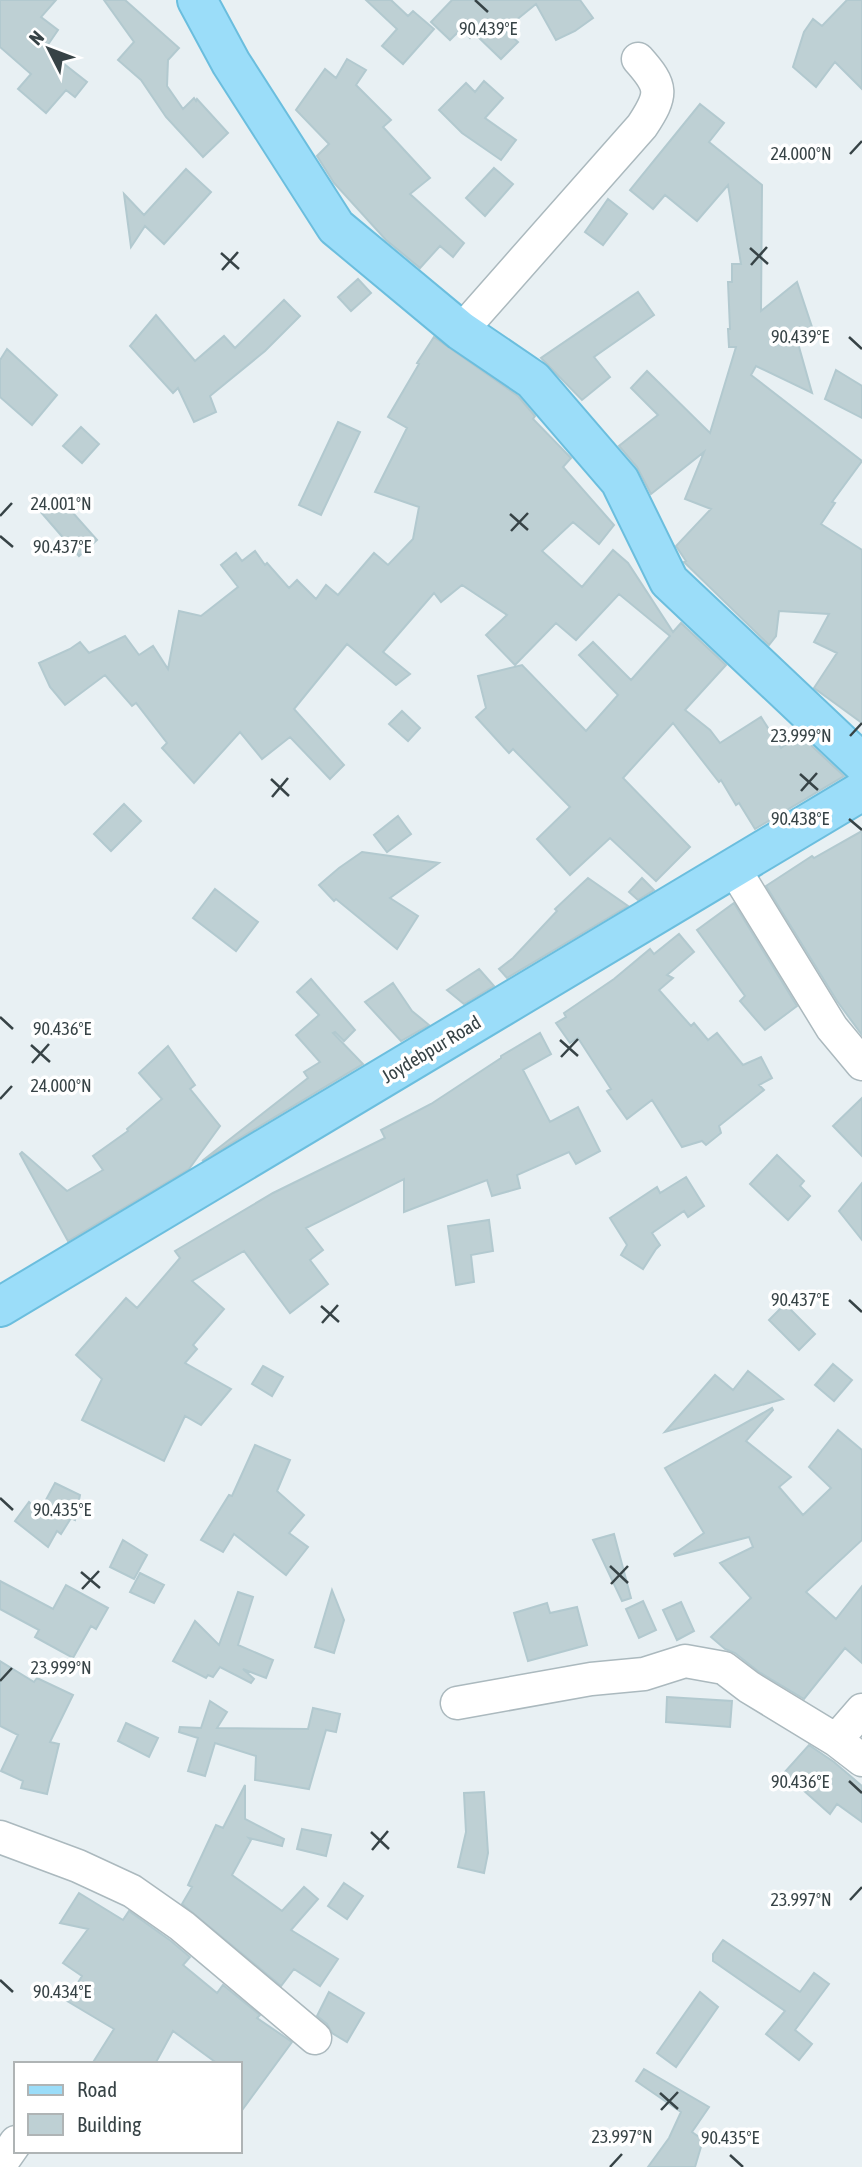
<svg xmlns="http://www.w3.org/2000/svg" width="862" height="2167" viewBox="0 0 862 2167" font-family="'Asap Condensed',sans-serif">
	<style>
		.building { fill: #bed0d4; stroke: #b2c9cf; stroke-width: 2 }
		.lines { fill: none; stroke-linecap: round; stroke-linejoin: round }
		.minor-casing { stroke: #abb9be; stroke-width: 35 }
		.major-casing { stroke: #6bbede; stroke-width: 42 }
		.minor { stroke: #fff; stroke-width: 32 }
		.major { stroke: #9bddf9; stroke-width: 38 }
		.ticks { fill: none; stroke: #374346; stroke-width: 2.5 }
		.labels { text-anchor: middle; dominant-baseline: central; stroke-width: 7; stroke-linejoin: round; paint-order: stroke }
		.street-label { font-size: 19px; fill: #374346; stroke: #fff }
		.ticks-label { font-size: 18px; text-anchor: middle; fill: #374346; stroke: #fff; stroke-width: 7; stroke-linejoin: round; paint-order: stroke }
	</style>
	<rect width="100%" height="100%" fill="#e8f0f3"/>
	<path class="building" d="M0,0H56L41,17L58,30L45,49L87,82L75,97L66,90L46,113L18,89L31,74L0,47Z
		M104,0H125L179,48L168,60L167,86L183,109L194,98L196,101L197,99L228,133L203,157L166,117L141,80L118,60L134,42Z
		M366,0H391L408,16L413,11L434,29L403,64L382,46L397,29Z
		M452,0H580L593,18L575,31L556,40L536,4L504,30L518,42L501,59L474,33L470,38L461,29L450,40L431,22Z
		M847,0H862V89L835,62L816,87L793,67L804,32L813,19L822,26Z
		M347,59L366,70L356,85L391,120L383,127L430,178L410,194L464,243L453,257L440,246L420,268L386,240L334,183L317,156L329,144L296,110L325,69L336,78Z
		M484,81L503,98L485,118L516,140L501,160L462,133L439,110L466,83L475,92Z
		M700,104L724,123L709,142L762,185L761,311L797,282L815,336L796,345L799,347L812,393L756,366L751,375L862,461L832,502L835,503L821,524L862,550V723L814,688L837,653L814,642L829,614L779,611L776,636L769,645L684,562L686,561L676,546L711,509L685,499L704,452L651,494L637,467L619,446L658,415L631,388L647,371L710,433L736,347H729L728,329H730L728,282H732V264H741L728,185L697,221L665,195L653,209L630,190Z
		M494,168L513,184L485,216L466,198Z
		M186,169L211,192L164,244L145,226L131,247L124,194L144,215Z
		M608,199L627,214L603,245L585,232Z
		M358,279L371,293L351,311L338,297Z
		M638,292L654,315L594,357L610,377L582,400L541,358Z
		M284,300L300,316L265,351L210,396L216,412L194,422L178,388L173,393L130,346L156,315L195,361L224,336L235,348Z
		M434,337L518,396L535,416L533,419L571,458L563,467L614,525L599,544L573,522L542,551L582,587L613,550L628,563L673,632L681,623L726,665L685,710L710,730L720,743L761,717L781,748L799,734L844,776L755,829L739,803L736,805L721,780L719,782L673,723L623,778L690,847L656,881L610,838L570,875L537,839L570,807L513,749L509,753L476,717L486,708L478,676L522,665L586,731L618,695L579,655L593,642L631,680L670,636L619,594L576,640L556,623L515,665L486,635L507,615L462,585L441,602L434,593L383,652L410,674L396,685L347,644L294,709L344,765L330,779L290,737L262,759L240,732L194,783L162,748L167,743L136,703L132,706L105,675L65,705L50,687L39,663L70,649L80,642L89,653L125,636L139,655L153,646L168,669L179,611L201,616L238,587L221,565L236,553L242,561L255,551L265,565L267,563L289,588L297,580L316,599L326,585L338,595L374,553L388,565L413,539L419,507L375,492L407,428L388,417L419,364L417,363Z
		M7,349L57,395L32,425L0,397V360Z
		M836,370L862,386V418L825,399Z
		M338,422L360,432L321,515L299,505Z
		M81,427L99,444L82,463L63,446Z
		M58,496L97,540L79,556L40,511Z
		M402,711L420,728L408,741L389,724Z
		M124,804L141,821L111,851L94,834Z
		M398,816L411,834L387,852L374,835Z
		M862,831V1035L837,1001L766,886L812,856L814,858Z
		M362,852L439,863L390,898L418,916L397,949L336,899L334,901L319,885L339,868Z
		M588,878L628,906L507,978L499,969L513,958L557,911L555,909Z
		M642,878L654,890L638,900L629,892Z
		M215,889L258,922L236,951L193,918Z
		M734,903L797,1006L765,1030L740,1001L745,996L697,930Z
		M679,934L694,952L667,975L673,978L659,990L691,1026L694,1023L708,1040L717,1033L743,1065L761,1057L772,1078L759,1085L764,1090L719,1126L721,1133L706,1145L702,1141L682,1147L652,1100L627,1119L607,1091L611,1089L578,1038L570,1043L556,1023L566,1017L564,1013L614,979L650,949L654,954Z
		M479,969L494,986L464,1004L447,990Z
		M311,979L355,1030L344,1041L335,1032L333,1033L363,1064L202,1161L308,1078L304,1072L320,1062L296,1035L319,1015L297,992Z
		M393,983L412,1011L429,1025L401,1041L365,1002Z
		M540,1033L551,1054L523,1070L550,1122L578,1107L600,1151L576,1164L569,1152L517,1175L520,1188L492,1196L487,1180L404,1212V1179L306,1228L323,1250L310,1260L328,1284L290,1313L244,1251L192,1281L224,1309L193,1345L197,1349L185,1363L231,1389L201,1425L185,1416L164,1461L82,1420L102,1379L76,1355L126,1298L137,1308L180,1258L175,1251L273,1193L385,1138L381,1130L431,1104L501,1058V1056Z
		M168,1046L195,1085L190,1089L220,1126L189,1169L68,1241L20,1154L22,1152L67,1191L103,1170L93,1156L128,1131L127,1129L162,1099L139,1073Z
		M862,1098V1156L833,1126Z
		M777,1155L804,1181L800,1186L810,1196L788,1220L750,1184Z
		M686,1177L704,1206L688,1217L684,1211L652,1233L660,1245L656,1249L643,1269L621,1255L627,1245L610,1218L657,1187L660,1193Z
		M862,1183V1240L839,1211Z
		M489,1220L493,1251L471,1255L474,1282L456,1285L448,1226Z
		M785,1304L815,1334L799,1350L769,1320Z
		M833,1364L852,1380L834,1401L815,1385Z
		M263,1366L283,1377L272,1396L252,1384Z
		M748,1371L783,1399L665,1432L715,1375L733,1390Z
		M772,1408L773,1410L746,1441L791,1477L779,1487L803,1515L831,1488L809,1467L838,1430L862,1450V1540L806,1592L836,1619L862,1586V1663L845,1648L804,1699L759,1672L735,1653L725,1649L711,1637L751,1598L720,1563L753,1547L749,1537L675,1556L674,1554L704,1533L665,1468Z
		M255,1445L290,1460L277,1491L304,1515L289,1533L308,1547L286,1575L234,1534L223,1552L201,1540L229,1495L232,1496Z
		M55,1483L80,1495L75,1520L71,1518L61,1534L57,1531L48,1547L15,1521L29,1502L40,1511Z
		M614,1534L631,1598L622,1601L593,1540Z
		M123,1540L147,1555L134,1579L110,1567Z
		M140,1573L164,1585L154,1603L130,1592Z
		M0,1581L53,1609L66,1585L108,1608L96,1629L91,1626L73,1658L35,1637L39,1630L0,1609Z
		M332,1590L344,1620L334,1653L315,1647Z
		M238,1592L253,1597L238,1645L273,1660L266,1678L243,1669L254,1679L251,1683L220,1667L213,1677L208,1675L206,1678L173,1661L195,1621L219,1645Z
		M643,1601L656,1630L639,1638L626,1609Z
		M681,1602L694,1631L677,1640L663,1610Z
		M547,1603L550,1613L577,1607L587,1645L528,1661L514,1613Z
		M0,1661L34,1682L37,1678L73,1695L50,1742L59,1744L47,1794L21,1788L23,1781L1,1771L18,1735L0,1726Z
		M667,1697L732,1701L730,1727L666,1722Z
		M210,1701L227,1712L217,1728L308,1729L313,1708L340,1714L336,1732L326,1730L309,1789L255,1780L256,1756L215,1743L205,1776L188,1771L198,1738L179,1732L180,1727L201,1728Z
		M126,1723L158,1738L149,1757L118,1741Z
		M809,1745L834,1762L862,1786V1822L837,1804L830,1814L784,1773Z
		M245,1785V1819L284,1839L282,1846L249,1838L251,1840L232,1875L282,1911L304,1887L318,1899L291,1930L338,1959L320,1986L294,1969L281,1986L182,1904L192,1887L188,1885L216,1825L223,1828Z
		M484,1792L488,1853L484,1873L458,1867L466,1832L464,1793Z
		M302,1829L331,1835L326,1856L297,1849Z
		M344,1883L363,1896L347,1919L328,1906Z
		M79,1893L123,1920L129,1911L171,1941L190,1957L183,1965L217,1993L223,1985L260,2015L257,2018L292,2042L240,2113V2064H218L173,2031L155,2064H92L114,2029L67,2001L82,1976L63,1963L88,1929L60,1923Z
		M723,1940L800,1992L814,1973L829,1984L795,2030L812,2044L799,2060L766,2034L785,2011L713,1961V1954Z
		M329,1992L364,2013L347,2042L332,2033L327,2024L317,2016Z
		M700,1992L718,2007L676,2067L657,2053Z
		M644,2069L709,2107L692,2132L703,2140L695,2167H648L669,2138L681,2112L636,2081Z"/>
	<g class="lines">
		<g class="minor-casing">
			<path id="minor" d="M461,331L642,126C663,94 663,87 638,59
				M733,867L832,1028L862,1064
				M457,1703L591,1679L644,1674L685,1661L724,1668L749,1687L836,1740L862,1760
				M836,1740L862,1710
				M0,1837L78,1866L132,1891L182,1926L315,2038
				M0,2165L16,2142"/>
		</g>
		<g class="major-casing">
			<path id="major" d="M197,0L231,63L336,227L461,331L533,380L620,481L669,581L862,763
				M0,1307L862,791"/>
		</g>
		<use href="#minor" class="minor"/>
		<use href="#major" class="major"/>
	</g>
	<path class="ticks" d="M475,0L488,12M850,154L862,141M750,248L768,264M221,253L239,269M751,265L767,247M222,270L238,252M849,337L862,349M510,514L528,530M0,516L12,503M511,531L528,513M0,536L13,547M850,736L862,723M800,774L818,790M271,779L289,796M801,791L817,773M272,797L288,778M849,819L862,830M0,1017L13,1029M560,1040L578,1056M31,1045L50,1062M561,1057L578,1039M32,1063L49,1044M0,1099L12,1086M849,1300L862,1312M321,1306L339,1322M322,1323L338,1305M0,1498L13,1510M610,1566L628,1583M81,1572L100,1588M611,1584L628,1566M82,1589L99,1571M0,1681L12,1668M849,1781L862,1793M371,1832L389,1849M372,1850L388,1831M850,1900L862,1887M0,1980L13,1992M660,2093L678,2109M661,2110L678,2092M730,2155L743,2167M610,2167L622,2154"/>
	<g class="labels">
		<g class="street-label">
			<text transform="translate(431 1049) rotate(-31)">Joydebpur Road</text>
		</g>
	</g>
	<g class="ticks-label">
		<text x="488" y="35">90.439°E</text>
		<text x="801" y="160">24.000°N</text>
		<text x="800" y="343">90.439°E</text>
		<text x="61" y="510">24.001°N</text>
		<text x="62" y="553">90.437°E</text>
		<text x="801" y="742">23.999°N</text>
		<text x="800" y="825">90.438°E</text>
		<text x="62" y="1035">90.436°E</text>
		<text x="61" y="1092">24.000°N</text>
		<text x="800" y="1306">90.437°E</text>
		<text x="62" y="1516">90.435°E</text>
		<text x="61" y="1674">23.999°N</text>
		<text x="800" y="1788">90.436°E</text>
		<text x="801" y="1906">23.997°N</text>
		<text x="62" y="1998">90.434°E</text>
		<text x="622" y="2143">23.997°N</text>
		<text x="730" y="2144">90.435°E</text>
	</g>
	<rect x="14" y="2062" width="228" height="91" fill="#ffffff" stroke="#afb4b5" stroke-width="2"/>
	<rect x="28" y="2085" width="35" height="10" fill="#9bddf9" stroke="#afb4b5" stroke-width="2"/>
	<text x="77" y="2097" font-size="21" fill="#374346">Road</text>
	<rect x="28" y="2114" width="35" height="21" fill="#bed0d4" stroke="#afb4b5" stroke-width="2"/>
	<text x="77" y="2132" font-size="21" fill="#374346">Building</text>
	<g transform="translate(49 49) rotate(312)" stroke="#ffffff" stroke-width="5" paint-order="stroke">
	<path d="M0-5L12 26L0 18L-12 26Z" fill="#374346"/>
	<text y="-10" font-size="19" font-weight="bold" text-anchor="middle" fill="#374346">N</text>
	</g>
</svg>
